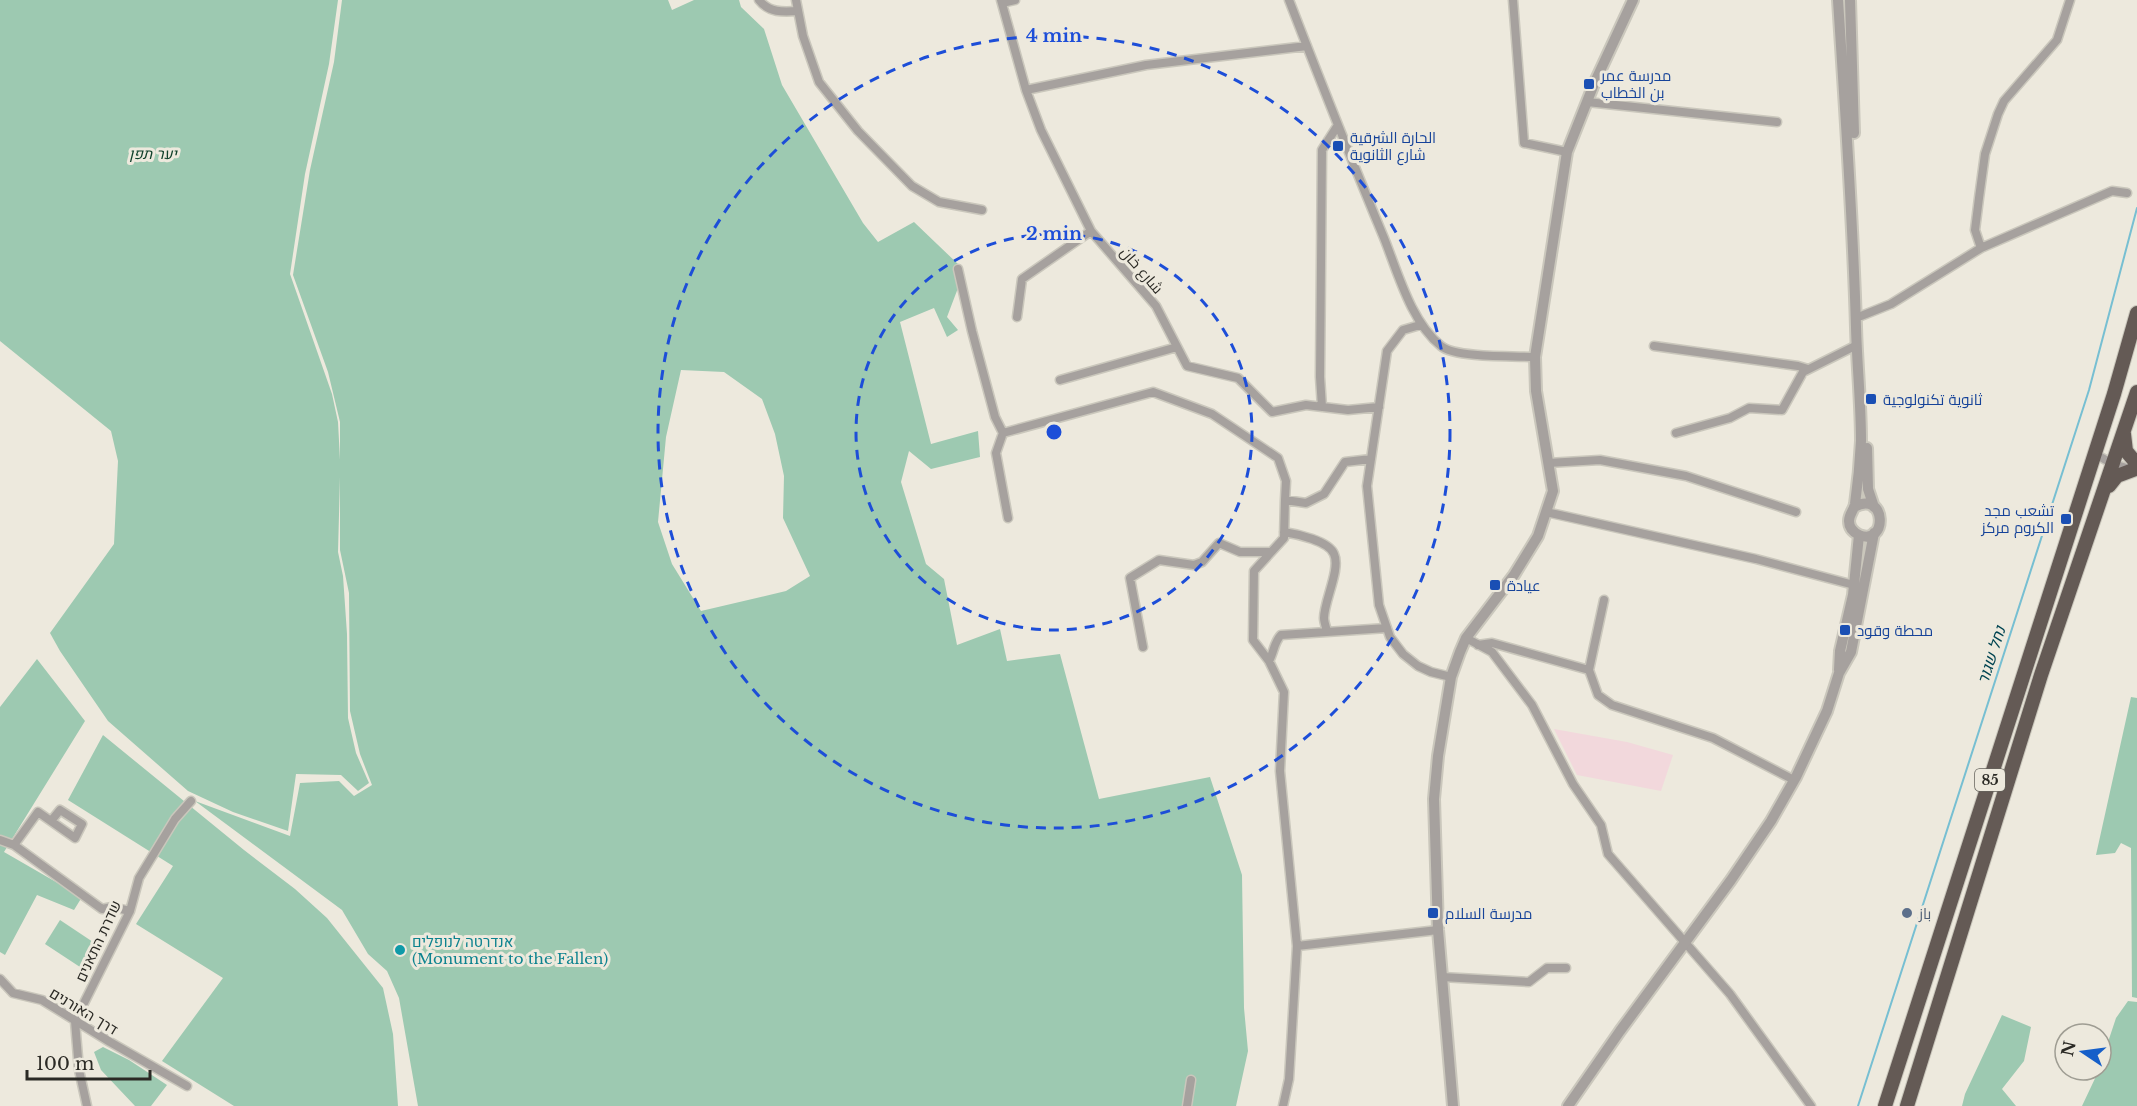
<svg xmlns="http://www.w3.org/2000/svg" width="2137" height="1106" viewBox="0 0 2137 1106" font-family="'Libre Baskerville',Cairo,Heebo,serif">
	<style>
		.education { fill: #f2d8dc }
		.green { fill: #9dc9b1; fill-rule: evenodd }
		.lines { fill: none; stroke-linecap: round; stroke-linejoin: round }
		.stream { stroke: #77bfd2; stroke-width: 2 }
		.minor-casing { stroke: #cac7bc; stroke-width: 11 }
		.tertiary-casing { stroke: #cac7bc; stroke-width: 14 }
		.trunk-casing { stroke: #cac7bc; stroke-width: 16 }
		.minor { stroke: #a6a19e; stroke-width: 8 }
		.tertiary { stroke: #a6a19e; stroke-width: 10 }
		.trunk { stroke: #645a55; stroke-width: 14 }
		.ring { fill: none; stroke: #1d4ed8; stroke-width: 3; stroke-dasharray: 10 8 }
		.transit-dot { fill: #1a4fb4; stroke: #ede9dd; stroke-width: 2 }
		.service-dot { fill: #5c6f8a; stroke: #ede9dd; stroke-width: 2 }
		.culture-dot { fill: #0f9aa8; stroke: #ede9dd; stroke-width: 2 }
		.labels { text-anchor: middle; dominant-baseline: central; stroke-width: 6; stroke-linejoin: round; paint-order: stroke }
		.shield { fill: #ede9dd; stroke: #65635c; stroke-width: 1.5 }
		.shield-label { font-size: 14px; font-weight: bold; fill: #2b2a25 }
		.transit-label { font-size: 15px; fill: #164399; stroke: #ede9dd; text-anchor: start }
		.park-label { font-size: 15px; font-style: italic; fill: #11422c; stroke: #ede9dd }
		.street-label { font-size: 15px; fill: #2b2a25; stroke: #ede9dd }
		.service-label { font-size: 15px; fill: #4e5e75; stroke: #ede9dd; text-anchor: start }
		.culture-label { font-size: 15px; fill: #0d838f; stroke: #ede9dd; text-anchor: start }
		.water-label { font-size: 16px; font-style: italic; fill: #004451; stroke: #ede9dd }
		.centre { fill: #1d4ed8; stroke: #ede9dd; stroke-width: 3 }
		.ring-label { font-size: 18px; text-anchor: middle; font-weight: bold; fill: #1d4ed8; stroke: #ede9dd; stroke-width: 6; stroke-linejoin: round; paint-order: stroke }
	</style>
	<rect width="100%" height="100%" fill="#ede9dd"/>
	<path class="education" d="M1554,729L1627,742L1673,755L1661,791L1577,775Z"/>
	<path class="green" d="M0,0H338L329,64L305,174L290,274L332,394L338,422L340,460V422L328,372L293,275L310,170L334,62L342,0H668L672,10L694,0H739L741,7L764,29L782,85L863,223L878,242L914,222L960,266L958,288L947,317L958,330L947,337L934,308L900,322L931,444L978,431L980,457L931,469L909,451L901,482L926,564L944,579L957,645L1000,629L1007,661L1060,654L1099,799L1210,777L1242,875L1244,1008L1248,1051L1236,1106H418L399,998L387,971L368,954L342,910L195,801L290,836L300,783L339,781L354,796L372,785L360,754L350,711L349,593L340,550V477L338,552L343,576L347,634L348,718L356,753L369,783L358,791L341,775L296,774L288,831L233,812L188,791L108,721L60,651L50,633L114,544L118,461L111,431L0,341ZM681,370L724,372L762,399L775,434L784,476L783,518L810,576L786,591L701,611L672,564L658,522L666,437Z
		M37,659L85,721L4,852L82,897L74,910L37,895L5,955L0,952V707Z
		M2131,697L2137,698V998L2132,997L2131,848L2121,843L2115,853L2096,855Z
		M103,735L244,850L295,889L327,918L383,988L393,1034L398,1106H234L162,1061L223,978L136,924L173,866L68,800Z
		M60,920L96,944L80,967L45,944Z
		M2128,1001L2137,1002V1106H2082L2099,1070H2101V1063L2116,1018Z
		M2002,1015L2031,1027L2024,1061L2002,1089L2016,1106H1962L1965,1094Z
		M103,1047L129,1060L167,1085L151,1106H135L101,1070L94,1052Z"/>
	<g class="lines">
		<path class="stream" d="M1858,1106L2089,390L2137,208"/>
		<g class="minor-casing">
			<path id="minor" d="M759,0C769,13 783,12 798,11
				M796,0L803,36L819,82L858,131L912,186L939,202L982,210
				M1001,0L1026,90L1041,130L1091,231L1156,306L1187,366L1238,378L1272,412L1306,405L1348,410L1379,407
				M1289,0C1320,80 1351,159 1384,238C1398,273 1411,322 1441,346C1455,358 1515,356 1535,357
				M1513,0L1524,143L1567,152
				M1002,3L1015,0
				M1026,90L1146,65L1307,46
				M1587,102L1777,122
				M1981,248L1975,230L1979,198L1985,154L1998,114L2004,101L2057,40L2070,0
				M958,269L972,331L995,417L1003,433
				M1861,316L1891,304L1981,248L2112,191L2127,193
				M1017,317L1022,279L1091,231
				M1420,325L1403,330L1387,351L1367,486L1379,605L1390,637L1403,654L1418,666L1431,672L1451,677
				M1654,346L1798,366L1808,369
				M1060,380L1177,347
				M1322,407L1320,377L1322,150L1338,125
				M1676,433L1730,418L1749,408L1782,410L1803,372L1857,345
				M2095,454L2113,464L2130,469
				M1548,463L1600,460L1686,476L1796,512
				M1546,512L1756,559L1854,585
				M1008,518L996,453L1003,433L1153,392L1212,414L1278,458L1286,481L1285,500
				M1284,532C1297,534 1329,541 1334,554C1341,569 1324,601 1324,618C1324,622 1326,627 1327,631
				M1466,638L1492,652L1532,705L1573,784L1601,825L1608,854L1730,994L1811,1106
				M1478,645L1492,643L1589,670L1598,695L1612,705L1713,738L1794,780
				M1143,647L1130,578L1159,560L1194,565L1202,562L1219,543L1240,552H1271
				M1269,661C1274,652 1274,642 1281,635L1387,628
				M1589,670L1604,600
				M0,840L14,845L38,812L75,838L82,824L60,810L51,821
				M14,845L102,909L112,907L130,911
				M1297,946L1438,930
				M1442,977L1529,982L1547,968H1566
				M0,979L13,993L42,1000L110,1042L187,1086
				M87,1106L79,1070L75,1021L130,911L139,878L175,819L191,801
				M1187,1106L1191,1080
				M1283,1106L1289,1079L1297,946L1280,771L1284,692L1269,661L1253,640L1254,571L1284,538L1285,500L1306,503L1324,494L1345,462L1371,459"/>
		</g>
		<g class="tertiary-casing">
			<path id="tertiary" d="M1838,0C1845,109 1853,218 1856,327C1857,365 1861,403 1861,441C1860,462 1858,483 1855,504C1854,510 1849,514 1849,521C1849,527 1853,532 1859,535C1888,547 1887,489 1854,507
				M1850,0L1854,133
				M1867,448L1868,489L1874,507
				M1839,670L1840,651L1853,595L1859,535
				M1453,1106L1438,930L1434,799L1438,756L1451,677L1460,652L1466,638L1514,575L1538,536L1553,491L1536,391L1535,357L1567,152L1594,84L1633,0
				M1568,1106L1620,1031L1731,880L1771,821L1796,777L1827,711L1839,673L1851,652L1874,533"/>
		</g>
		<g class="trunk-casing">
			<path id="trunk" d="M2124,434L2126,451L2137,464
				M2109,486L2117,476L2133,470
				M1885,1106L2114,394L2137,313
				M1907,1106L2041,675L2137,392"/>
		</g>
		<use href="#minor" class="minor"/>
		<use href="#tertiary" class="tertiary"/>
		<use href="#trunk" class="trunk"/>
	</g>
	<g class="ring">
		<circle cx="1054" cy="432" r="198"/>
		<circle cx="1054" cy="432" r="396"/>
	</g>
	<g class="transit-dot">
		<rect x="1583" y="78" width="12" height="12" rx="3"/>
		<rect x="1332" y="140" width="12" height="12" rx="3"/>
		<rect x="1865" y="393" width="12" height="12" rx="3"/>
		<rect x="2060" y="513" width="12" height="12" rx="3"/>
		<rect x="1489" y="579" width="12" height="12" rx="3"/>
		<rect x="1839" y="624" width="12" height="12" rx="3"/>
		<rect x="1427" y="907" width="12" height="12" rx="3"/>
	</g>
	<circle class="service-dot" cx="1907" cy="913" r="6"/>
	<circle class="culture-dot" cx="400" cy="950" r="6"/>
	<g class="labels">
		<rect class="shield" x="1975" y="769" width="30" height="22" rx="4.5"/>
		<g class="shield-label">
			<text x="1990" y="780">85</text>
		</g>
		<g class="transit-label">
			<text x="1601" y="75">مدرسة عمر<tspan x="1601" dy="17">بن الخطاب</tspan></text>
			<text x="1350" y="137">الحارة الشرقية<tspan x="1350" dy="17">شارع الثانوية</tspan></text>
			<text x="1883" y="399">ثانوية تكنولوجية</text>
			<text x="2054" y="510" text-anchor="end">تشعب مجد<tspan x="2054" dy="17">الكروم مركز</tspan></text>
			<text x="1507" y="585">عيادة</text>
			<text x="1857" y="630">محطة وقود</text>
			<text x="1445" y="913">مدرسة السلام</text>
		</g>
		<g class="park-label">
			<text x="153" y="153">יער תפן</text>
		</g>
		<g class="street-label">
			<text transform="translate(1142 270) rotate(49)">شارع خان</text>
			<text transform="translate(98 941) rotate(-65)">שדרת התאנים</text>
			<text transform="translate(84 1011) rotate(31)">דרך האורנים</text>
		</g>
		<g class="service-label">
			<text x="1919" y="913">باز</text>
		</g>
		<g class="culture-label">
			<text x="412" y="941">אנדרטה לנופלים<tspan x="412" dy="17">(Monument to the Fallen)</tspan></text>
		</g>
		<g class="water-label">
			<text transform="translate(1991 655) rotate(-72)">נחל שגור</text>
		</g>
	</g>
	<circle cx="1054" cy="432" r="9" class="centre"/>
	<g class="ring-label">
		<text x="1054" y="42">4 min</text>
		<text x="1054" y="240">2 min</text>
	</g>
	<g transform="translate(2083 1052) rotate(283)"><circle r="28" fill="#ede9dd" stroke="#9f9d93" stroke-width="1.5"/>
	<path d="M0-4.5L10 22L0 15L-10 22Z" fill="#165fc9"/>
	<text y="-9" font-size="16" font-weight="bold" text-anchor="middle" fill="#2b2a25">N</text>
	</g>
	<path d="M27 1070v9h123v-9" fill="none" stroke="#2b2a25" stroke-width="3"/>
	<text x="36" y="1070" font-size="18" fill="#2b2a25" stroke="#ede9dd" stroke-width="4.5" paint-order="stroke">100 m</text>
</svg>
